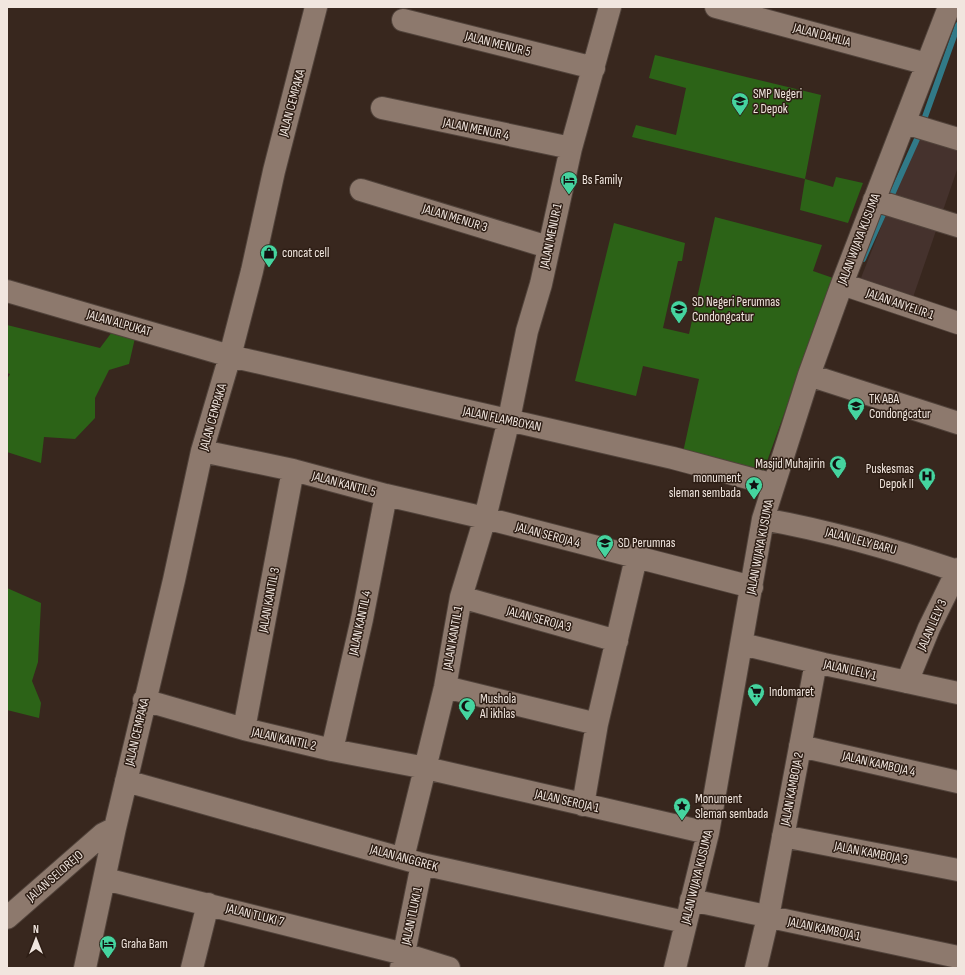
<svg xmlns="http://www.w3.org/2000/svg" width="965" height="975" viewBox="0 0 965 975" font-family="'Sofia Sans Condensed',sans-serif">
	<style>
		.commercial { fill: #45322d }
		.green { fill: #2c6317 }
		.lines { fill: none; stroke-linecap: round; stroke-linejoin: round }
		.stream { stroke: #317a88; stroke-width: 6 }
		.minor-casing { stroke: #51433b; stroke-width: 24 }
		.minor { stroke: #8d796d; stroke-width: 22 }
		.labels { text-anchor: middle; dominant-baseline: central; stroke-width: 3; stroke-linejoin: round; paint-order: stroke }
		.street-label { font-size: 13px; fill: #f1e6df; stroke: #2e1e15 }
		.poi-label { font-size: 13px; fill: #f1e6df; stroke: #2e1e15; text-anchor: start }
	</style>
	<rect width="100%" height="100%" fill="#38271e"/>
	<path class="commercial" d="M920,128L958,140V167L910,306L857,288Z"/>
	<path class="green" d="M655,55L821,95L805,179L833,187L836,177L863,183L848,223L800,210L805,179L632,137L636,125L676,135L686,88L649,78Z
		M715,217L822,245L813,271L833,278L761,478L682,457L699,379L643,366L636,396L575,381L614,223L685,243L682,261H678L663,328L689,334Z
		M7,325L100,348L112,332L135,338L129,364L109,370L95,398V418L75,439L44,437L41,463L7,452V379L10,374L7,373Z
		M7,588L41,603L38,662L32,681L41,703L39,718L7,710Z"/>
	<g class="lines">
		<path class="stream" d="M863,259L917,139L958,25"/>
		<g class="minor-casing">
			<path id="minor" d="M716,7L927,64
				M403,20L594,68
				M382,108L571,148
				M905,123L958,139
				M361,190L548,247
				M874,200L958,226
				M842,284L958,323
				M7,291L230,356L673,458L763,482L773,486
				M809,375L958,423
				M202,451L293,470L386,495L485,518L752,587
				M763,519C830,531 893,549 957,571
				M461,597L617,641
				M742,644L824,664L958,693
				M907,682L929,628L958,569
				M445,687L597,724
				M144,700L244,729L332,750L426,768L708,833
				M244,729L293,470
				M800,746L958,782
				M332,750L362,619L386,495
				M126,781L422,864L685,922
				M583,805L597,724L636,558
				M783,836L958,870
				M403,858L445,687L461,597L485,518L509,419L527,331L541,284L571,148L610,7
				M105,879L404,954L449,968
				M691,900L958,957
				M7,918L103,834L115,828
				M85,968L115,828L174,580L202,451L230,356L252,271L274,171L316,7
				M192,968L208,904
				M401,968L422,864
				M675,968L708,833L763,519L809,375L842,284L949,7
				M756,968L768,917L816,662"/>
		</g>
		<use href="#minor" class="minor"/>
	</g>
	<defs>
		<g id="school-pin" transform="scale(0.9)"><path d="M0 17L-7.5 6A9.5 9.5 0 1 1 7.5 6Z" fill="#45d49f" stroke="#2e1e15"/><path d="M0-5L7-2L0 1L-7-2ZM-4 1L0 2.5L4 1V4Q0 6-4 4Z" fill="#111"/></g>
		<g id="hotel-pin" transform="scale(0.9)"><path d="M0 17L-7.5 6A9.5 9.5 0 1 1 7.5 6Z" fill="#45d49f" stroke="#2e1e15"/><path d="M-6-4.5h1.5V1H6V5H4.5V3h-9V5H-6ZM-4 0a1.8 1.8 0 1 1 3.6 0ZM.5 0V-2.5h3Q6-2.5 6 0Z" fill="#111"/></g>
		<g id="shop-pin" transform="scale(0.9)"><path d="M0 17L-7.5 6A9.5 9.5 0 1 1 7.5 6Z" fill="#45d49f" stroke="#2e1e15"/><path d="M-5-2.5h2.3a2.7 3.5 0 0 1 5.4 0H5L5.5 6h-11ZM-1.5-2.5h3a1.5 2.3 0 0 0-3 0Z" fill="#111"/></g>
		<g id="mosque-pin" transform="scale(0.9)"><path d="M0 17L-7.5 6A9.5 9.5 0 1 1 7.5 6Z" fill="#45d49f" stroke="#2e1e15"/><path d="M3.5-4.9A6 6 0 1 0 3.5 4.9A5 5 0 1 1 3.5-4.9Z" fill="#111"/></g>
		<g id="hospital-pin" transform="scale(0.9)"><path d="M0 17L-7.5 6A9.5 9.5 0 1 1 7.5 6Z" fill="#45d49f" stroke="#2e1e15"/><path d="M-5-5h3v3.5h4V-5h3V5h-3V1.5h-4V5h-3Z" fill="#111"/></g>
		<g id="sight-pin" transform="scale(0.9)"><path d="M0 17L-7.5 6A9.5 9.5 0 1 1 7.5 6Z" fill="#45d49f" stroke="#2e1e15"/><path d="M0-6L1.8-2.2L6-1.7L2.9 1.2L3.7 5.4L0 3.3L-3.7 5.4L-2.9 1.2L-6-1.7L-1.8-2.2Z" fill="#111"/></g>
		<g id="supermarket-pin" transform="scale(0.9)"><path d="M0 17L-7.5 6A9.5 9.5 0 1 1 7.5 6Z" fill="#45d49f" stroke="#2e1e15"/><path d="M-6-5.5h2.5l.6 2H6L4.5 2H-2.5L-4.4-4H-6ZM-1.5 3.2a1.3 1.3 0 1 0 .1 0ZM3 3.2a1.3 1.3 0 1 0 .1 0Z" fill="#111"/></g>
	</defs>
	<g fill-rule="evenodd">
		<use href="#school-pin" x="740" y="101"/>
		<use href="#hotel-pin" x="569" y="180"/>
		<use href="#shop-pin" x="269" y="253"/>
		<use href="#school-pin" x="679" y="309"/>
		<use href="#school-pin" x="856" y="406"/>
		<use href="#mosque-pin" x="838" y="464"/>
		<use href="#hospital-pin" x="927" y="476"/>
		<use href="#sight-pin" x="754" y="485"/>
		<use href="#school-pin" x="605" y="543"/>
		<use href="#supermarket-pin" x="756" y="692"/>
		<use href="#mosque-pin" x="467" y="706"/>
		<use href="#sight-pin" x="682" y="806"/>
		<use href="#hotel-pin" x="108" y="944"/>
	</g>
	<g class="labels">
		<g class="street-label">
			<text transform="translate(822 35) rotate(15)">JALAN DAHLIA</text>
			<text transform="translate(498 44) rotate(14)">JALAN MENUR 5</text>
			<text transform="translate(292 103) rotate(-75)">JALAN CEMPAKA</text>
			<text transform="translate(476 129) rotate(12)">JALAN MENUR 4</text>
			<text transform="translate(455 218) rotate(17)">JALAN MENUR 3</text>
			<text transform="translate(551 236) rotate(-78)">JALAN MENUR 1</text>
			<text transform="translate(859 239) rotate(-69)">JALAN WIJAYA KUSUMA</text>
			<text transform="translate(900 304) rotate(19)">JALAN ANYELIR 1</text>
			<text transform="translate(119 323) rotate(16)">JALAN ALPUKAT</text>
			<text transform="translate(213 417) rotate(-74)">JALAN CEMPAKA</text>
			<text transform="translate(502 419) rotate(12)">JALAN FLAMBOYAN</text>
			<text transform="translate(344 484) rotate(15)">JALAN KANTIL 5</text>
			<text transform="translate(548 535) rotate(15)">JALAN SEROJA 4</text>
			<text transform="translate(861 541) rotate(15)">JALAN LELY BARU</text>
			<text transform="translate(760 547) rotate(-79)">JALAN WIJAYA KUSUMA</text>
			<text transform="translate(269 600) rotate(-79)">JALAN KANTIL 3</text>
			<text transform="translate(539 619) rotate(15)">JALAN SEROJA 3</text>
			<text transform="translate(360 623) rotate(-78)">JALAN KANTIL 4</text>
			<text transform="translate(932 625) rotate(-66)">JALAN LELY 3</text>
			<text transform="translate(453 638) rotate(-80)">JALAN KANTIL 1</text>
			<text transform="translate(850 670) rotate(13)">JALAN LELY 1</text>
			<text transform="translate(137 732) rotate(-77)">JALAN CEMPAKA</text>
			<text transform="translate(284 739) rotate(13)">JALAN KANTIL 2</text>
			<text transform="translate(879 764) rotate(13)">JALAN KAMBOJA 4</text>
			<text transform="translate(792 789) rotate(-79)">JALAN KAMBOJA 2</text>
			<text transform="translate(567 801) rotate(13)">JALAN SEROJA 1</text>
			<text transform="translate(871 853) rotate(11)">JALAN KAMBOJA 3</text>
			<text transform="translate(404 858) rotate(15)">JALAN ANGGREK</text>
			<text transform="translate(55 876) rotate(-41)">JALAN SELOREJO</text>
			<text transform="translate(697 877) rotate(-76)">JALAN WIJAYA KUSUMA</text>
			<text transform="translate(255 915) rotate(14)">JALAN TLUKI 7</text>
			<text transform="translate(412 916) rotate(-78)">JALAN TLUKI 1</text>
			<text transform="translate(824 929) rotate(12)">JALAN KAMBOJA 1</text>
		</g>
		<g class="poi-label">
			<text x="753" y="94">SMP Negeri<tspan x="753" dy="15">2 Depok</tspan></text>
			<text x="582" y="180">Bs Family</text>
			<text x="282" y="253">concat cell</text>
			<text x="692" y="302">SD Negeri Perumnas<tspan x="692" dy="15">Condongcatur</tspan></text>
			<text x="869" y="399">TK ABA<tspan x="869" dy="15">Condongcatur</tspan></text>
			<text x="825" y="464" text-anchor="end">Masjid Muhajirin</text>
			<text x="914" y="469" text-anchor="end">Puskesmas<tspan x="914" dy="15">Depok II</tspan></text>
			<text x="741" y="478" text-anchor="end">monument<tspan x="741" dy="15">sleman sembada</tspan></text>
			<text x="618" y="543">SD Perumnas</text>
			<text x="769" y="692">Indomaret</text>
			<text x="480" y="699">Mushola<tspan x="480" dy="15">Al ikhlas</tspan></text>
			<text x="695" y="799">Monument<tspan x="695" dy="15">Sleman sembada</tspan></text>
			<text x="121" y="944">Graha Bam</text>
		</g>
	</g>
	<rect width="965" height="975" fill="none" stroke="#f1e6df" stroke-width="16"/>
	<g transform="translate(36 939)" stroke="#2e1e15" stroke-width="3" paint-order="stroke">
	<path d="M0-3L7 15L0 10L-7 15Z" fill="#f1e6df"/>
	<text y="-6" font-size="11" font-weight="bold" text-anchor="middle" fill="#f1e6df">N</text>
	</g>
</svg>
